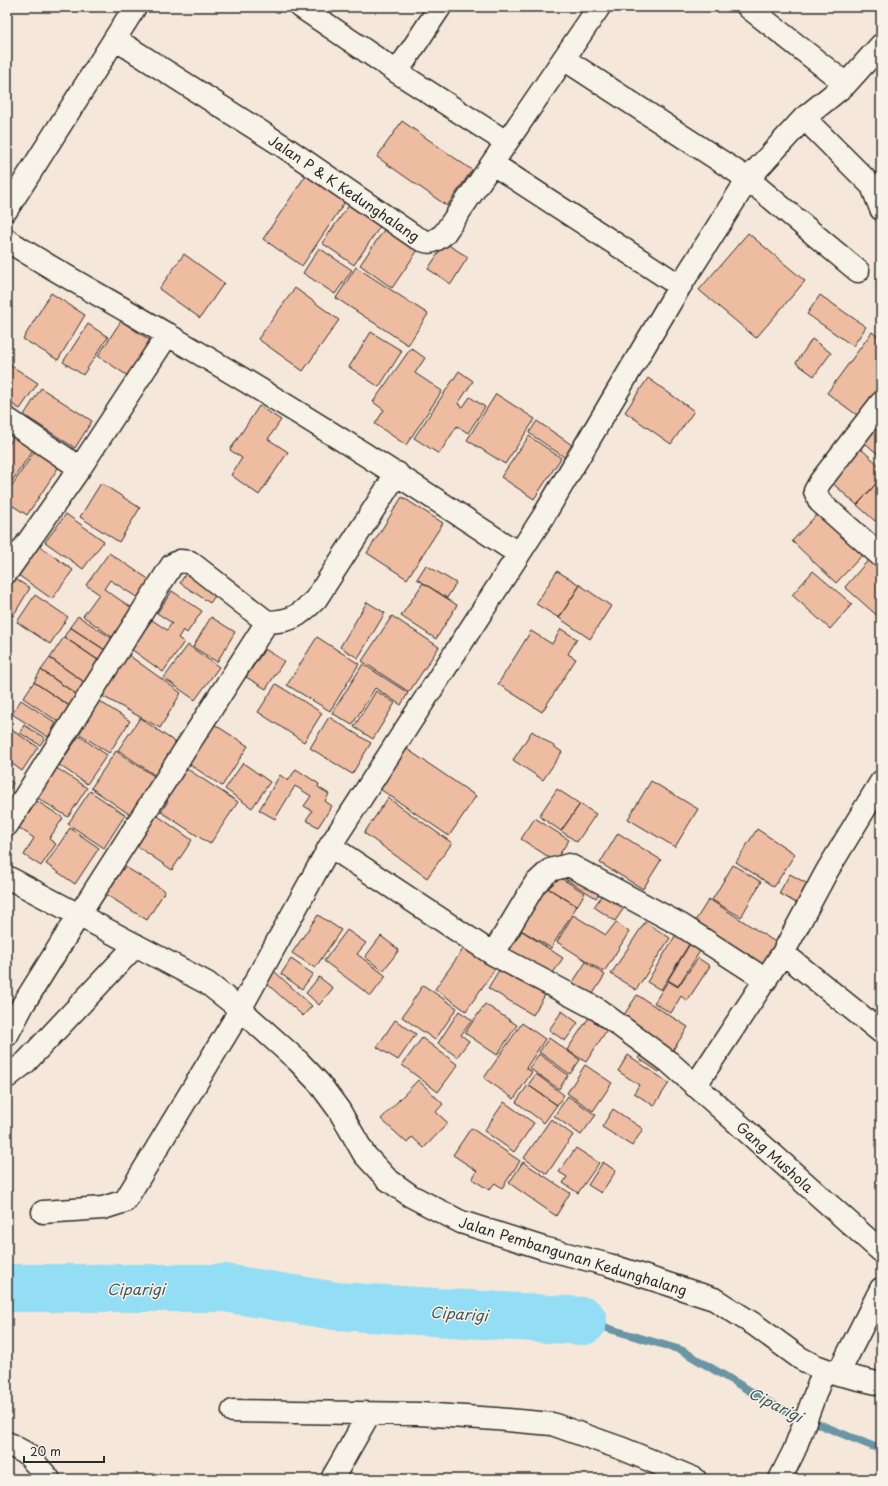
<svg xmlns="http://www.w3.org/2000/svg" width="888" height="1486" viewBox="0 0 888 1486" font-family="'Playpen Sans',sans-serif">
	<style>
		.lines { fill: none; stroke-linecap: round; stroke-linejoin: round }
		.stream { stroke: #6996a4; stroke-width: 8 }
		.river { stroke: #93def4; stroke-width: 48 }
		.building { fill: #eebca0; stroke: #2b2b2b }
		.minor-casing { stroke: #2b2b2b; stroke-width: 25 }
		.minor { stroke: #f7f3e8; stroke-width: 22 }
		.labels { text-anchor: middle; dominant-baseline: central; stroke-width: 3; stroke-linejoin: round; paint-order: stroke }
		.street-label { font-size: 14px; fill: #2b2b2b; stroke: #f7f3e8 }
		.water-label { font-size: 15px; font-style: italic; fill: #45585d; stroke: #f7f3e8 }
	</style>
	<rect width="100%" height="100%" fill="#f5e8da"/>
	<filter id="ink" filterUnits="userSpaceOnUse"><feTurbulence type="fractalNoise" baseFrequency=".025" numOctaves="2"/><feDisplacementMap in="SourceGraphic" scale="8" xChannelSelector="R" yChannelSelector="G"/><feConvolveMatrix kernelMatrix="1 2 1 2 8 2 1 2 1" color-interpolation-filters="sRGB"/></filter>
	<g filter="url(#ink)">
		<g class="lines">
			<path class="stream" d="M583,1321L681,1350L777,1407L877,1448L881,1454"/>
			<path class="river" d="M7,1288H225L336,1306L583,1321"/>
		</g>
		<path class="building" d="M402,121L472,170L447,206L377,157Z
			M310,169L349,196L302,266L263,239Z
			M352,201L383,222L354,265L322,243Z
			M390,221L422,244L392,288L360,265Z
			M748,233L805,281L756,338L699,290Z
			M445,243L468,257L451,284L428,269Z
			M319,248L352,270L335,294L303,273Z
			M184,254L224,283L200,318L159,289Z
			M356,267L428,314L408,345L336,298Z
			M295,288L339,320L303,371L258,339Z
			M51,293L85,315L58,360L23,339Z
			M820,295L866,327L853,346L807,314Z
			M121,321L151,341L128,376L98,356Z
			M88,324L108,337L83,375L63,362Z
			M371,332L402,351L379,387L349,367Z
			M872,332L881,339V400L865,421L827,393Z
			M812,339L831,353L814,376L796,363Z
			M411,348L425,358L415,373L442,391L406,445L375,424L384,410L373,402Z
			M7,363L38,383L20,409L7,401Z
			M459,371L473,381L458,404L463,407L470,397L485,407L468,433L457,426L439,454L414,438Z
			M648,378L694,411L671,444L625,412Z
			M41,388L92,421L75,448L24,415Z
			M496,394L535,419L505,464L467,440Z
			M259,406L281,420L268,439L288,452L259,495L231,475L242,458L230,450Z
			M881,410V457L857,436Z
			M537,421L575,447L567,459L529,433Z
			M18,431L37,444L8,487L7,447Z
			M529,436L561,458L534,499L501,477Z
			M40,443L64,459L27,515L7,502V493Z
			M860,448L881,467V478L857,505L830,481Z
			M881,478V515L875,521L857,505Z
			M101,483L140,508L119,542L80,517Z
			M402,497L443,523L407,579L367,553Z
			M824,507L868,549L836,583L792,541Z
			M66,514L104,541L83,569L45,542Z
			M35,543L73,570L52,599L14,572Z
			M109,553L150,580L138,598L110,580L104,589L135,610L115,639L83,616L99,594L86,585Z
			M871,557L881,566V619L845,587Z
			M426,565L456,583L447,598L417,579Z
			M557,571L580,585L559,618L536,604Z
			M813,571L852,604L830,629L792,595Z
			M186,573L217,593L210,603L180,583Z
			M7,574L30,588L13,616L7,612Z
			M423,583L457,605L436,639L401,616Z
			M580,585L611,606L590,639L559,618Z
			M172,591L202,611L187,633L183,630L178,638L184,642L163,672L131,649L152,620L167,630L172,623L157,613Z
			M35,595L68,617L50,644L17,622Z
			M367,602L385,613L358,658L340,647Z
			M78,616L116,641L108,652L70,627Z
			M392,616L439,647L409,692L362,661Z
			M211,617L235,632L217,662L193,647Z
			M70,627L108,652L101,662L64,637Z
			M561,629L577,639L568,654L576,659L542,712L498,684L531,631L552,644Z
			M64,637L101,662L87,684L50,658Z
			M317,637L359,664L330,711L287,685Z
			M188,645L219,667L195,700L164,678Z
			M265,649L284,661L266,689L246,677Z
			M123,651L181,693L160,728L95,692Z
			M50,658L87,684L79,696L41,670Z
			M363,664L408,693L401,705L375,688L352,725L332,713Z
			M41,670L79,696L71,707L34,682Z
			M34,682L71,707L60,723L23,698Z
			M276,684L322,713L304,742L258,712Z
			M376,691L395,703L373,739L354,727Z
			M93,697L130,721L109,753L72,729Z
			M21,700L56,723L48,737L12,714Z
			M329,717L371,743L352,774L310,748Z
			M140,718L178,744L156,776L118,750Z
			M209,721L248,746L222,786L183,760Z
			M24,725L45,738L40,745L20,733Z
			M7,727L38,747L22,771L7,760Z
			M532,731L562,752L543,780L513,760Z
			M79,736L107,755L87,784L59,765Z
			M404,747L476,796L449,836L377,787Z
			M116,751L157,778L132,816L91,788Z
			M178,763L238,802L210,844L161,812L168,801L158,794Z
			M243,763L270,782L252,808L225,789Z
			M55,767L87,788L68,817L36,797Z
			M296,769L319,784L318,787L329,794L325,801L332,806L318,827L306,820L312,811L304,806L311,796L295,786L275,819L259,810L280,775L288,781Z
			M7,779L13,783L7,794Z
			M651,781L698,809L675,847L628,819Z
			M557,789L580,804L561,831L539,816Z
			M90,791L125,815L104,848L68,824Z
			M388,798L452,843L427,878L364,833Z
			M37,801L63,818L49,839L56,844L41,866L24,855L34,838L19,828Z
			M580,804L596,814L577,842L561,831Z
			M155,814L192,840L172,870L134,844Z
			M535,818L569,840L555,861L521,839Z
			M70,828L99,848L75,884L46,864Z
			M757,829L795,854L774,887L736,862Z
			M618,833L661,860L643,889L600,863Z
			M122,865L165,891L147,920L105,894Z
			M733,865L761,882L741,917L712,900Z
			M568,867L603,888L596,898L562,877Z
			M554,874L585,893L577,906L546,887Z
			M790,874L813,887L801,906L779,893Z
			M546,887L577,906L551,948L521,930Z
			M605,891L626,905L615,921L594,907Z
			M709,899L783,947L764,977L690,929Z
			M318,915L341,930L315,968L292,953Z
			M573,915L606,935L616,922L629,932L604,972L557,942Z
			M645,922L670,938L636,990L611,974Z
			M680,928L694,936L661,990L647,982Z
			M347,930L366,943L357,954L386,976L371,996L324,961Z
			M522,931L563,958L549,979L508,953Z
			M381,936L399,950L383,971L365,957Z
			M690,944L700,951L678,986L668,980Z
			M466,945L497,966L466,1011L435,989Z
			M698,958L710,966L687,1001L681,996L671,1013L654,1003L668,981L678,987Z
			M291,959L313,974L302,989L281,974Z
			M504,962L548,990L533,1015L488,988Z
			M586,962L605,975L587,1003L567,991Z
			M274,971L312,1006L303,1016L265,982Z
			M319,977L333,988L319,1005L306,993Z
			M423,985L457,1008L435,1040L402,1017Z
			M637,995L688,1027L671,1053L620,1021Z
			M485,1004L517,1025L497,1055L465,1033Z
			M594,1010L612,1022L586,1062L567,1050Z
			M459,1011L472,1020L461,1035L469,1041L457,1057L438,1043Z
			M562,1011L578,1023L565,1041L549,1030Z
			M395,1020L416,1034L398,1060L377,1047Z
			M522,1023L545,1039L526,1068L532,1072L514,1099L484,1078Z
			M422,1038L458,1065L438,1092L402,1065Z
			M549,1038L580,1060L570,1074L539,1052Z
			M645,1048L665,1062L659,1072L638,1058Z
			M539,1054L568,1075L559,1089L529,1068Z
			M628,1055L669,1083L654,1106L634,1093L639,1085L618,1071Z
			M585,1065L612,1083L593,1111L567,1093Z
			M536,1074L564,1095L557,1105L528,1085Z
			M418,1080L443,1104L436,1112L448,1123L424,1148L412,1137L407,1143L381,1119Z
			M528,1085L557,1105L544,1123L516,1102Z
			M568,1096L596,1115L581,1135L554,1116Z
			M504,1102L534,1123L514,1152L484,1131Z
			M613,1109L643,1129L632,1146L602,1127Z
			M551,1119L573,1135L547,1174L524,1158Z
			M471,1128L520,1161L502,1188L495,1183L489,1190L472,1179L477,1171L453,1155Z
			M576,1148L599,1163L578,1193L563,1183L567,1177L559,1172Z
			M523,1162L570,1193L556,1216L509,1183Z
			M603,1162L616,1171L601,1193L588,1185Z"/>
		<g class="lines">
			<g class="minor-casing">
				<path id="minor" d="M301,7L397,72L506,142
					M748,7L846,84
					M115,39L283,146L414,236C429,244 431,244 444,234L599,7
					M564,59L748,179L858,271
					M397,72L440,7
					M804,118L872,186L881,209
					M493,164L680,286
					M7,209L135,7
					M7,240C59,274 115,303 168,335C287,404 404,478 519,554
					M881,403L820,482L815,491L820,502L881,556
					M7,419L80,468
					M7,572L80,468L168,334
					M7,825L172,565L180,561L190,562L267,622C292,621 298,617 316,599L397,473
					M330,846L493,954L597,1009L669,1062L881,1251
					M7,877L207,983L239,1008L298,1061L319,1083L339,1110L364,1154L387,1179L411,1196L461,1222L543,1248L609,1265L714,1299L755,1325L800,1358L813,1365L838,1374L881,1384
					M783,953L881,1032
					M493,954L535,884L550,870L569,865L681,925L766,980
					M7,1035L24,1003L79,915L267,622
					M7,1077L26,1062L136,945
					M695,1086L783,953L827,871L881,782
					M43,1212L103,1208L125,1201L232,1024L330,846L543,517L680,286L748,179L804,118L846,84L881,45
					M838,1374L881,1289
					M233,1411L419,1414L496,1419L552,1424L623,1449L695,1479
					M7,1443L27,1454L49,1479
					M332,1479L369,1414
					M780,1479L794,1451L824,1370"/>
			</g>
			<use href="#minor" class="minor"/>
		</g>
	</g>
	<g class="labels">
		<g class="street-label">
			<text transform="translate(344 188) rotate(34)">Jalan P &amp; K Kedunghalang</text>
			<text transform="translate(775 1157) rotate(42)">Gang Mushola</text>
			<text transform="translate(573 1256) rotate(17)">Jalan Pembangunan Kedunghalang</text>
		</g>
		<g class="water-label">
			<text x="136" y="1288">Ciparigi</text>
			<text transform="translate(459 1313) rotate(4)">Ciparigi</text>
			<text transform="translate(776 1404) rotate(27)">Ciparigi</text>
		</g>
	</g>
	<rect width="888" height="1486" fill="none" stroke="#f7f3e8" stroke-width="24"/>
	<rect x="12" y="12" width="864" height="1462" fill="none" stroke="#2b2b2b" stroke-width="1.5" filter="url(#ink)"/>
	<path d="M24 1456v6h80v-6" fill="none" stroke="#2b2b2b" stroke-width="2"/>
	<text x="30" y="1456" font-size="12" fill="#2b2b2b" stroke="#f7f3e8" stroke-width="3" paint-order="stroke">20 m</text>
</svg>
